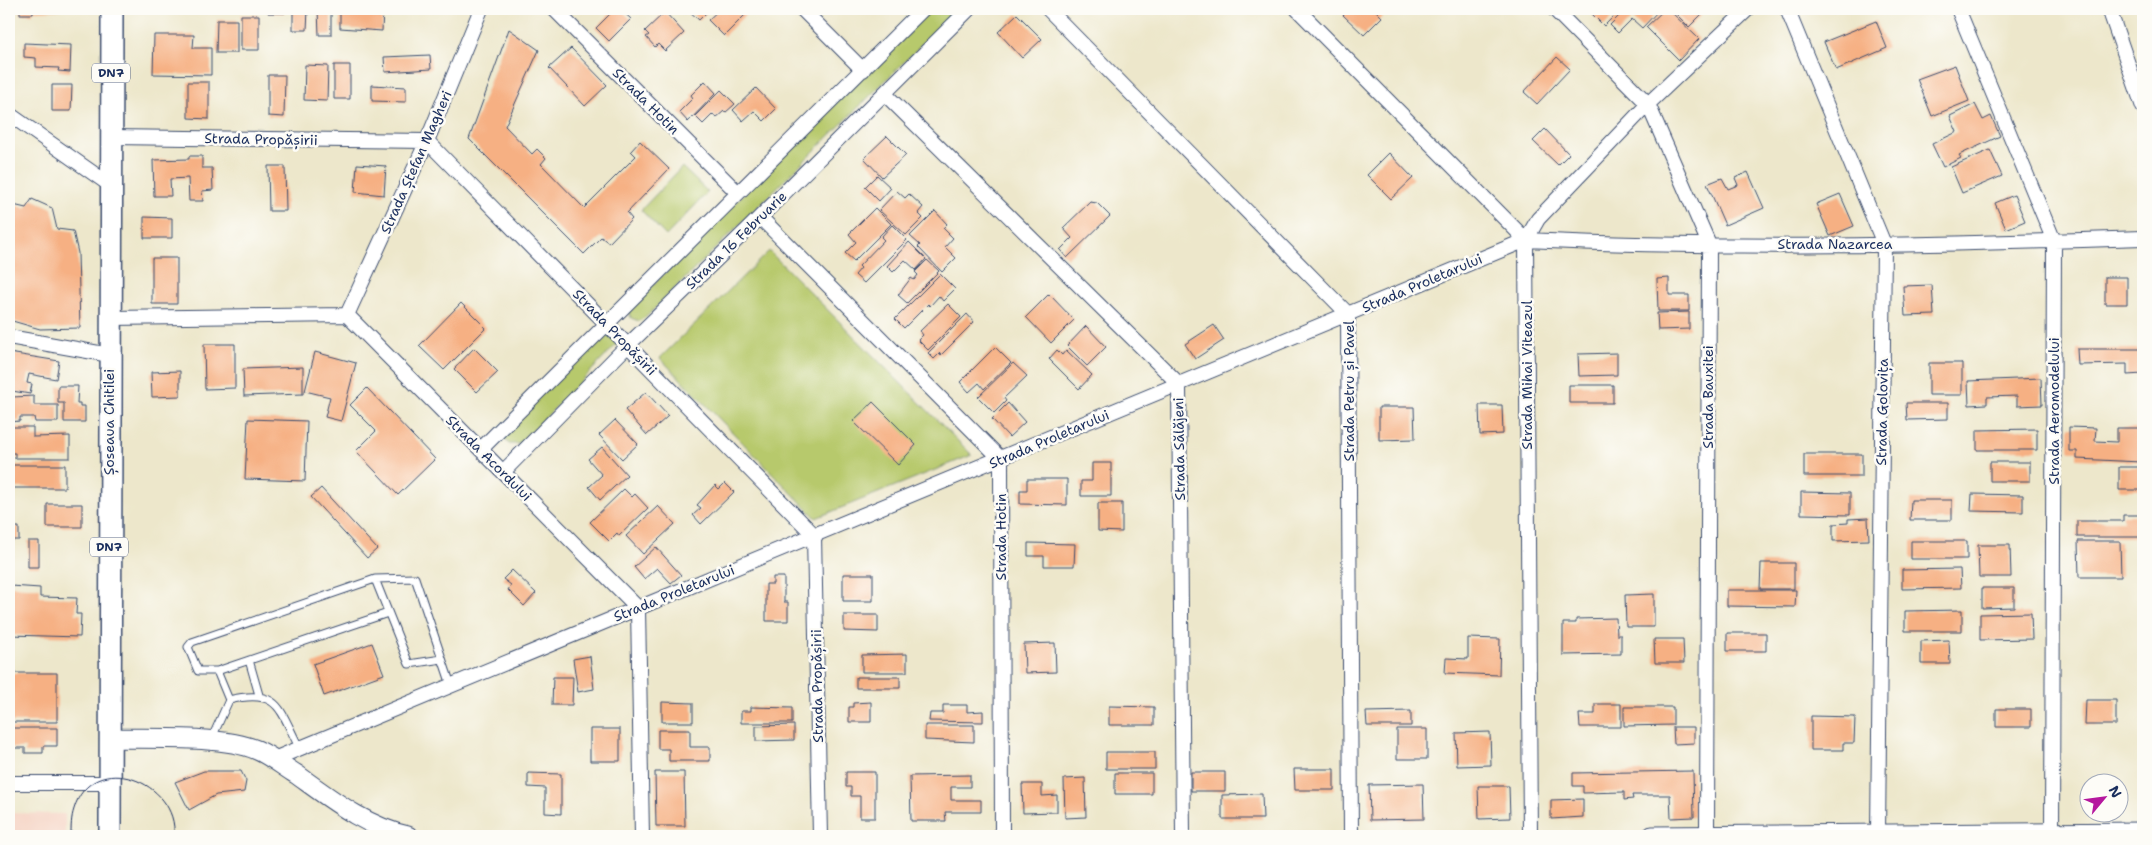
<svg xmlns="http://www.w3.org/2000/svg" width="2152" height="845" viewBox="0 0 2152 845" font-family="'Shantell Sans',sans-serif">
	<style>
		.built { fill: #f5d2c2 }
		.green { fill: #b7c96c; stroke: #697c65 }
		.building { fill: #f6b083 }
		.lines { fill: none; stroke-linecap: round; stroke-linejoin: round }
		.lane-casing { stroke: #3a4b6e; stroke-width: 9 }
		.street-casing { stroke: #3a4b6e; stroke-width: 16 }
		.secondary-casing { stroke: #3a4b6e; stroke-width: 21 }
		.primary-casing { stroke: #3a4b6e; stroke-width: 24 }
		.lane { stroke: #fff; stroke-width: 7 }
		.street { stroke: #fff; stroke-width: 14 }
		.secondary { stroke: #fff; stroke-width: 19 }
		.primary { stroke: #fff; stroke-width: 21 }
		.tram { stroke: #1b2f5e; stroke-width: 1 }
		.labels { text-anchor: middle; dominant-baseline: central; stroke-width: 5; stroke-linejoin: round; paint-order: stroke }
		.shield { fill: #fdfcf7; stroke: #5f6c8c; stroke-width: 1 }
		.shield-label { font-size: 12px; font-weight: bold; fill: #1b2f5e }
		.street-label { font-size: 14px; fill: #1b2f5e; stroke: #fdfcf7 }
	</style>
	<rect width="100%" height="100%" fill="#fdfcf7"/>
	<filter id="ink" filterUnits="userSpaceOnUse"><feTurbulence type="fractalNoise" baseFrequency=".02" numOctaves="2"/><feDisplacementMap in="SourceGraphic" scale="10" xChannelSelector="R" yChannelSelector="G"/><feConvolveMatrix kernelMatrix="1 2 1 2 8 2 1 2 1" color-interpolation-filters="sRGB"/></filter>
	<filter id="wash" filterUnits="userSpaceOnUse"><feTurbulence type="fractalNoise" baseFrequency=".0096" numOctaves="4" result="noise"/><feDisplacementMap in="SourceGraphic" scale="20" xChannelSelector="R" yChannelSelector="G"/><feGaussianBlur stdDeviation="1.12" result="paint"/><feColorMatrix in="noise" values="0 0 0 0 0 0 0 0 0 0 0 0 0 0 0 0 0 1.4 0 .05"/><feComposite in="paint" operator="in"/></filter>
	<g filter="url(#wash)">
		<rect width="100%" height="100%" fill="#ede7cb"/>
		<path class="built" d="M9,813L65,814V836H9Z"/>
		<path class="green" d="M928,9H958L646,317L639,321L631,318L628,310Z
			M682,167L708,192L666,236L641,210Z
			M769,251L972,455L816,518L660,358Z
			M607,327L621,340L522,442L518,444H509L504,438L503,433Z"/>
		<g id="blocks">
			<path class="building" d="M20,9H59V10L33,11V14H20Z
				M268,9H285V13H268Z
				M293,9H308L307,30H293Z
				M318,9H331V35H319Z
				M340,9H383L382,31L340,28Z
				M615,9H620L631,19L609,41L596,28Z
				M687,9H710L699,20Z
				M720,9H751L724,36L708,20Z
				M1349,9H1374L1382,17L1364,35L1343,15Z
				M1597,9H1621L1604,26L1592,14Z
				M1626,9H1660L1642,28L1632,19L1618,33L1610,25Z
				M1665,9H1668L1699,39L1679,60L1646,27Z
				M1671,9H1707L1689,27Z
				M665,12L684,33L665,51L658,44L655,47L646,37L649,35L645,31Z
				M1017,14L1042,39L1022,58L998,32Z
				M241,15H259V50H241Z
				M217,20H237V53H216Z
				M1876,21L1887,48L1836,70L1824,42Z
				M509,29L539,50L505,126L532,154L537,149L546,158L541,164L584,208L636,156L631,151L640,141L669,169L627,213L632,219L609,243L601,237L584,254L469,139Z
				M154,35H194L193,48H211V75L153,74Z
				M24,43L71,45L70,72L58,71L59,68L36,67V58L24,57Z
				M571,48L607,85L585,106L549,68Z
				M430,55L431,69L385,72L384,57Z
				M1557,57L1570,69L1537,104L1524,92Z
				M305,65L328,66L327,101L304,100Z
				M334,65H350V99H334Z
				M1955,65L1969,101L1932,116L1917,79Z
				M268,75H285L284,117L268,116Z
				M705,81L716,93L688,122L679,112L693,98L691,95Z
				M188,82H209V119L188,118Z
				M52,85H72L71,111H52Z
				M372,85L406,87V102L372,101Z
				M756,88L776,109L764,121L754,111L743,121L733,110Z
				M721,90L735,104L725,113L724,111L716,118L713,114L703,124L695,116Z
				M1975,104L1983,120L1991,116L2000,136L1959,155L1961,158L1943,167L1932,144L1957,132L1950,116Z
				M1545,129L1569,154L1558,165L1533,141Z
				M887,136L906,155L882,177L864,158Z
				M1990,150L2002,176L1962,193L1951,167Z
				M1389,153L1413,178L1391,199L1367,175Z
				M189,156H202V168H212L213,190L202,191L203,201H189L188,178L170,179L171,196H154L153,160L189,159Z
				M357,164L386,166L384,195L355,192Z
				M268,166H285L286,211H269Z
				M1748,172L1764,208L1725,225L1707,184L1722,178L1728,189L1738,185L1735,178Z
				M877,175L891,188L879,201L865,187Z
				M897,191L905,198L909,194L923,207L918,213L923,218L906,235L879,210Z
				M1840,194L1854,226L1830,236L1816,204Z
				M2014,195L2025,221L2006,229L1995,203Z
				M32,199L52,208L57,229L73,231L78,253L80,328L40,329L9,320V204L26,208Z
				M1090,202L1097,203L1110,216L1067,258L1060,250L1072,238L1063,228Z
				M875,208L891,224L854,261L845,253L856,242L849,234Z
				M935,211L947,224L943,228L953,238L945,247L956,258L942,272L918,247L920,245L910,236Z
				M144,217L172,218V238H144Z
				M892,225L907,240L864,283L855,275L861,268L859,266L884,240L881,237Z
				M909,242L926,259L916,270L905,260L893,272L887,266Z
				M152,258H177V304H152Z
				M927,260L939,271L907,303L898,295L911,278L914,280L918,275L915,272Z
				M940,274L955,289L943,301L939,296L930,306L928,304L904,328L895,319Z
				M2105,277H2127V304H2105Z
				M1669,278V295H1689V311H1658L1657,279Z
				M1932,285L1934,315L1905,316L1903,286Z
				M1049,294L1074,320L1051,343L1026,317Z
				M461,303L486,328L444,370L419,346Z
				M948,304L961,317L928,350L918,340L923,335L920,331Z
				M1689,312V329L1658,330L1657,313Z
				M967,314L974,322L941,355L940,353L934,359L928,353Z
				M1214,325L1224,340L1195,359L1185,344Z
				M1086,326L1106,347L1087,366L1067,346Z
				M204,344H235V388L205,389Z
				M995,347L1011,363L984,389L979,383L969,392L960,382Z
				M474,348L498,372L477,392L454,369Z
				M2077,349H2143V374L2127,375V364L2078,365Z
				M1057,350L1062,355L1066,350L1092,375L1079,389L1049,359Z
				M315,352L356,363L341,421L325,417L330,397L305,391Z
				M9,353L59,361L56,379L29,374L27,383L32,384L30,394L12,391V397L34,396V405H58V422H35L34,417H20V421L9,422Z
				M1617,353V375L1579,376L1578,354Z
				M1013,363L1027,376L1004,398L1006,401L994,413L978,397Z
				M1929,363H1962V395H1929Z
				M303,367V394L244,396L243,369Z
				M180,371V396L152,397L151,372Z
				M2041,378L2042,405L2017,406V396L1987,397V404L1969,405L1968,381Z
				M1569,385H1613V403H1569Z
				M58,386H78L77,403H80V406H85V422H64V403H58Z
				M367,388L435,459L398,495L356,451L376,431L350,405Z
				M646,392L668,416L647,435L625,410Z
				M873,402L916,445L898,465L853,421Z
				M1008,403L1025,422L1009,437L992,419Z
				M1906,403H1948V419L1907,420Z
				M1479,405H1502L1503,434L1480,435Z
				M1379,407H1414L1415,439L1379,440Z
				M248,419L307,421L305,481L245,479Z
				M615,420L638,444L622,459L599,435Z
				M9,427H33V437L70,436V458H15V453H10Z
				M2069,427L2096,428L2095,441L2117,442V428H2142L2141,462L2077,459V451H2069Z
				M2037,429V450H1977V430Z
				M602,447L627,475L600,500L589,487L602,475L588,459Z
				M1804,454H1862V476H1804Z
				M1990,462H2030V481H1990Z
				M1092,463H1111V496H1081V481H1092Z
				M9,465H65V488H9Z
				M2119,467H2143V490H2119Z
				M1027,479H1067V505L1020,504V490H1027Z
				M725,483L734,492L701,524L693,515L701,508L697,505L715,485L719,489Z
				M321,488L377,549L367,558L311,497Z
				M624,489L632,497L635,494L648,508L619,536L617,533L609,541L590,522Z
				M1801,492L1850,493V515L1801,514Z
				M1972,494L2023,495V512L1971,511Z
				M1911,500H1952V520H1910Z
				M1098,503H1122V532L1098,531Z
				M47,504H82V527H47Z
				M658,506L675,524L643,554L626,536Z
				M2123,515H2142V537H2077V521H2123Z
				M1868,518L1869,540L1833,541V524L1848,523V519Z
				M9,527H19V540H9Z
				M28,541H39V567H28Z
				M1911,541H1967V559H1911Z
				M2078,541H2120L2121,577H2079Z
				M1028,543L1075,544L1074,566H1044V556H1028Z
				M1978,545H2010L2011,577H1979Z
				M656,547L681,575L671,583L657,568L644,579L634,567Z
				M1761,563H1794V589H1760Z
				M1960,569L1961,588L1902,589V570Z
				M512,570L536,593L524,606L508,590L511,585L503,579Z
				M843,574H873V601H843Z
				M773,577H784V602H788V621H766V584H773Z
				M11,586L40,588V597L77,598L76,614H81L80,637L9,635V591H11Z
				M1982,588H2014V607L1982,608Z
				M1727,590H1796L1795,607L1727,606Z
				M1654,594V627H1626L1625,595Z
				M1962,610V631H1905V611Z
				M2031,613L2032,639L1980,640V614Z
				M844,615H878V632L844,631Z
				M1616,618L1617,635H1621V654L1563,655V623H1576V619Z
				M1727,633H1766V651H1727Z
				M1468,638L1500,639L1499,675L1445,673L1446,658L1468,659Z
				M1654,639H1683L1684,663H1655Z
				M1949,640L1950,664H1921V641Z
				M372,643L384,674L324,696L313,664Z
				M1055,643L1056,672L1025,673L1024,644Z
				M907,654V672H862V655Z
				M590,656L594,689L578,692L573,659Z
				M9,673H57V722H9Z
				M553,677H573L572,705H552Z
				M856,677H900V688H856Z
				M2086,700H2116V725H2085Z
				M662,702L693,703V722H662Z
				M871,702V722H849V707H853V703Z
				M1595,704H1621V727H1580L1579,714H1595Z
				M943,705H967V712L983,711V722L929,721L930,713H943Z
				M1109,706L1154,707V725H1109Z
				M751,707L792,708V723H741V711H751Z
				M1624,707H1673V725L1624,726Z
				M1996,709H2031V727H1996Z
				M1411,711V726H1367L1366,712Z
				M1811,716L1855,717L1854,743H1843V750H1811Z
				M794,725V740L756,741V726Z
				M925,725H974V742L925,740Z
				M1673,727H1694V743L1674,744Z
				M9,728H57V746H43V753H25V748H9Z
				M590,729H620V761H590Z
				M1397,729H1427V759H1397Z
				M658,730H690V747H710V761H669V749H658Z
				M1490,732L1491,765L1457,766L1456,733Z
				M1106,752H1155V769H1106Z
				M1294,769H1334V790H1295Z
				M204,771H241L246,781L244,792L216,795L189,810L175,782Z
				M1693,771L1694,817L1671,818L1670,795H1632L1633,799L1624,800V792L1583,793V786H1573V773Z
				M655,772H684L685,826H656Z
				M846,772H875V818H860V796H851V787H846Z
				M1191,772H1225V791H1191Z
				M528,773L561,774V814L545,813V788L528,787Z
				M1115,773H1152V794H1115Z
				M970,775V787H951V800H981V812H945L946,821H911L910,776Z
				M1085,778L1086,817L1065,818L1064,779Z
				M1022,784H1042V796L1057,795V812L1023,813Z
				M1423,784L1424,819L1370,820L1369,785Z
				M1478,786H1509L1510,818L1479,819Z
				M1262,794L1263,819H1222V795Z
				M1583,799V817L1551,819V800Z
				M10,832H23V836H10Z"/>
		</g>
	</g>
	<g filter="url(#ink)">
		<use href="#blocks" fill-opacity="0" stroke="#3a4b6e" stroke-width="1"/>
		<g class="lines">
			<g class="lane-casing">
				<path id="lane" d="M375,579L409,664L442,659
					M388,613L217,671H198L188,647L192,642L375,579L415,578L451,685
					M249,660L259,695
					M217,671L229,700
					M211,740L229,700C280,688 279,709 300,749"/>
			</g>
			<g class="street-casing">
				<path id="street" d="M554,9L738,193
					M802,9L863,70
					M1048,9L1348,314L1351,836
					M1297,9L1526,240L1530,836
					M1554,9L1648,104L1709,244L1707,836
					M1787,9L1884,244L1878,834
					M1958,9L2054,241L2052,836
					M2109,9L2143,107
					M885,94L1179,384L1183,836
					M9,114L110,185
					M111,137L427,141L814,535L820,836
					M760,217L1001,459L1002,836
					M1526,240C1731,250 1939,245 2143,238
					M347,315L427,141L481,9
					M110,318L347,315L638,608L642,836
					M9,337L110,355
					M481,449L923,9
					M503,472L628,345L749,228L969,9
					M274,759L1526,240L1538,219L1648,104L1748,9
					M9,783H110"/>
			</g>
			<g class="secondary-casing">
				<path id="secondary" d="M110,738C151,739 221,735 257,750C271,756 283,766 296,774C331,799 366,827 408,836
					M1652,836L2143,832"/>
			</g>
			<g class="primary-casing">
				<path id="primary" d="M110,836L112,9"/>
			</g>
			<use href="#lane" class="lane"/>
			<use href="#street" class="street"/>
			<use href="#secondary" class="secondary"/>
			<use href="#primary" class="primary"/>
			<path class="tram" d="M71,836C71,827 71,818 74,809C92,748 179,781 174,836"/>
		</g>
	</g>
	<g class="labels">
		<g class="shield">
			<rect x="92" y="63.5" width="38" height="19" rx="4"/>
			<rect x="90" y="537.5" width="38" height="19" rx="4"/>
		</g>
		<g class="shield-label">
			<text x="111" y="73">DN7</text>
			<text x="109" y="547">DN7</text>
		</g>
		<g class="street-label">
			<text transform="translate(646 101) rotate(45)">Strada Hotin</text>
			<text transform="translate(261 139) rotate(1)">Strada Propășirii</text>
			<text transform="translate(416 162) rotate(-66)">Strada Ștefan Magheri</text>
			<text transform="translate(736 240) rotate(-44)">Strada 16 Februarie</text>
			<text x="1835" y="244">Strada Nazarcea</text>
			<text transform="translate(1422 283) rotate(-23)">Strada Proletarului</text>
			<text transform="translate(615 332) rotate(46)">Strada Propășirii</text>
			<text transform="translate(1527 375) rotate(-90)">Strada Mihai Viteazul</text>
			<text transform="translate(1349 391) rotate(-90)">Strada Petru și Pavel</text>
			<text transform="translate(1708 397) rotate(-90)">Strada Bauxitei</text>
			<text transform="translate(2054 411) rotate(-90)">Strada Aeromodelului</text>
			<text transform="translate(1882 412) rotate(-89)">Strada Golovița</text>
			<text transform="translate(109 422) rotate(-90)">Șoseaua Chitilei</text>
			<text transform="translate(1049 439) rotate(-23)">Strada Proletarului</text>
			<text transform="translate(1179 449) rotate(-91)">Strada Sălăjeni</text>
			<text transform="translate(489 458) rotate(45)">Strada Acordului</text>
			<text transform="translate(1001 537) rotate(-90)">Strada Hotin</text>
			<text transform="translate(674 593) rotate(-22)">Strada Proletarului</text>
			<text transform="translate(817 686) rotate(-91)">Strada Propășirii</text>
		</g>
	</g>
	<rect width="2152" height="845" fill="none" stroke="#fdfcf7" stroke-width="30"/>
	<g transform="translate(2104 798) rotate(61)"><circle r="24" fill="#fdfcf7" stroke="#a3aaba"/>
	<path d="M0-4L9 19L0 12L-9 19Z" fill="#b5179e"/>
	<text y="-8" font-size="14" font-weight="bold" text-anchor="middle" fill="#1b2f5e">N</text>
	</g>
</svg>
